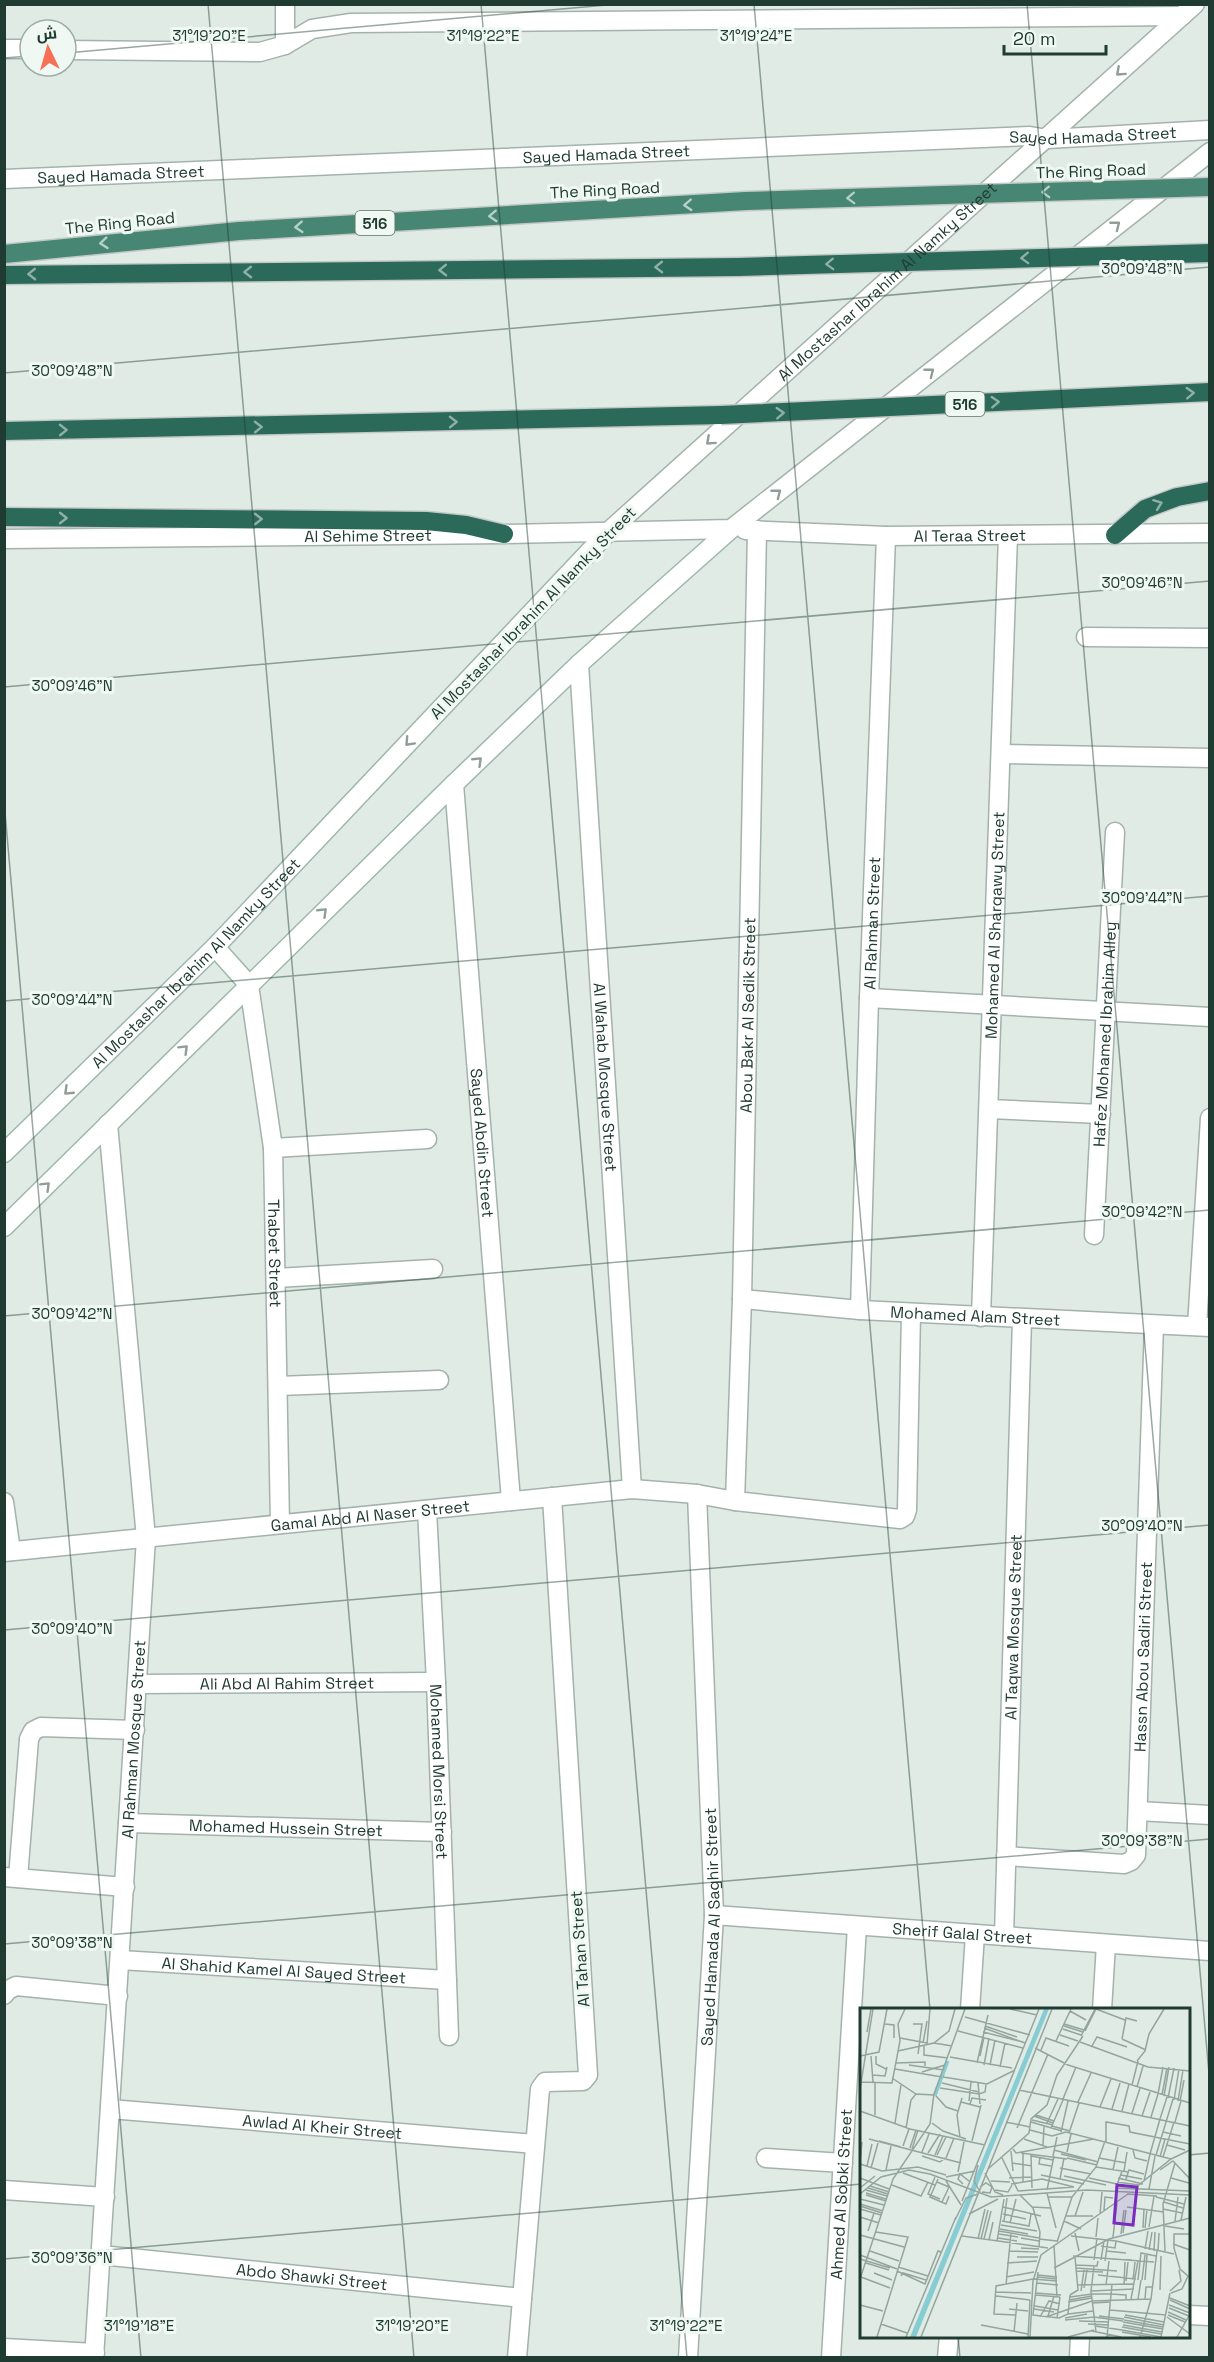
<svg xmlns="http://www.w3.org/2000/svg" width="1214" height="2362" viewBox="0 0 1214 2362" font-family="'Space Grotesk',Cairo,sans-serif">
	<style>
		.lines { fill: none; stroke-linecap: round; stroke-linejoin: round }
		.minor-casing { stroke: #a3b3ac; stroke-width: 21 }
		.tertiary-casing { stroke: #a3b3ac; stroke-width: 21 }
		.secondary-casing { stroke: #9eb7ad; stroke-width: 21 }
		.trunk-casing { stroke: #c1c8c6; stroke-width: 21 }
		.motorway-casing { stroke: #c1c8c6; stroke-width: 21 }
		.minor { stroke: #fff; stroke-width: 18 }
		.tertiary { stroke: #fff; stroke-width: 18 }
		.secondary { stroke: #fff; stroke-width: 18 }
		.trunk { stroke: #478672; stroke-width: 18 }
		.motorway { stroke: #2b6958; stroke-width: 18 }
		.trunk-bridge-casing { stroke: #c1c8c6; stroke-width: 21; stroke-linecap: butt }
		.motorway-bridge-casing { stroke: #c1c8c6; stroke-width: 21; stroke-linecap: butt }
		.trunk-bridge { stroke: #478672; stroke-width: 18 }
		.motorway-bridge { stroke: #2b6958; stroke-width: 18 }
		.oneway { stroke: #909e98 }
		.oneway2 { stroke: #b5d0c6 }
		.oneway3 { stroke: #8eb0a6 }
		.ticks { fill: none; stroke: #203c32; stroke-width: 1.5; stroke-opacity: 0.45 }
		.labels { text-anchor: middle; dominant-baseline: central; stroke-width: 6; stroke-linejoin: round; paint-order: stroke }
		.shield { fill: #f0f8f4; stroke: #5e746c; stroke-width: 1.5 }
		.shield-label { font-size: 15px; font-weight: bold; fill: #203c32 }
		.street-label { font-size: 16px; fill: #203c32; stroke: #f0f8f4 }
		.inset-river { fill: none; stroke: #86ccd2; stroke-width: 3 }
		.inset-road { fill: none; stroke: #93a59d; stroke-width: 1.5 }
		.view { fill: #7b2cbf; fill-opacity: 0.15; stroke: #7b2cbf; stroke-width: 3 }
		.inset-edge { fill: none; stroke: #203c32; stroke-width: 3 }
		.ticks-label { font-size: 15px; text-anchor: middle; fill: #203c32; stroke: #f0f8f4; stroke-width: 6; stroke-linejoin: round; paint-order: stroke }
	</style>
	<rect width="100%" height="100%" fill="#e0ebe5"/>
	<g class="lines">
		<g class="minor-casing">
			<g id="minor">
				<path d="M285,45V4"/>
				<path d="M4,49H30"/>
				<path d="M66,50L260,52L285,45L312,29L351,23L1182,16"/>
				<path id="s1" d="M4,179L1030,136L1047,139L1210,130"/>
				<path id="s2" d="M745,530L886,536L1210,533"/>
				<path d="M1086,637L1210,638"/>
				<path id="s3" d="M579,664L632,1489"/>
				<path d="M1001,754L1210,758"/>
				<path id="s4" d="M454,784L511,1501"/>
				<path id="s5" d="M249,985L273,1148L280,1524"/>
				<path d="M869,998L1210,1017"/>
				<path d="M989,1109L1101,1114"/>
				<path d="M273,1148L427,1139"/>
				<path id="s6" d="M1094,1235L1115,832"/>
				<path d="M276,1278L433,1269"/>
				<path id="s7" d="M742,1299L860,1310L1210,1327"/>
				<path id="s8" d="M860,1310L869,998L886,536"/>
				<path id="s9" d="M981,1317L1008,535"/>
				<path d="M1197,1326L1210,1118"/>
				<path d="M278,1386L439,1380"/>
				<path id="s10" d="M735,1501L742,1299L757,530"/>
				<path d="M4,1502L11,1551"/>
				<path id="s11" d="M427,1510L436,1682L449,2036"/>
				<path id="s12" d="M4,1552L632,1489L697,1494L735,1501L900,1519L905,1516L907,1510L911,1313"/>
				<path id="s13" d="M137,1684L436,1682"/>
				<path d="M1138,1811L1210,1815"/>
				<path id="s14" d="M128,1823L442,1832"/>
				<path id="s15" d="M1006,1856L1124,1864L1131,1861L1136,1855L1154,1325"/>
				<path d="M4,1877L125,1887"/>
				<path d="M18,1878L29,1739L33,1731L41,1727L135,1730"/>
				<path id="s16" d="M714,1915L1210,1951"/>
				<path id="s17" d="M1004,1936L1022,1319"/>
				<path id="s18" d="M120,1960L447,1980"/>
				<path d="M4,1995L8,1990L16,1986L118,1996"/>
				<path d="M970,2010L975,1934"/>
				<path d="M1102,2010L1106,1944"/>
				<path id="s19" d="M110,2109L535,2144"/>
				<path d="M766,2158L843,2163"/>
				<path d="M4,2190L105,2197"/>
				<path id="s20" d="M101,2255L522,2298"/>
				<path d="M1188,2315L1210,2316"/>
				<path d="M4,2348L95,2353"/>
				<path id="s21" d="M94,2358L146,1538L108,1124"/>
				<path d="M517,2358L540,2089L545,2082L583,2081L588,2075L552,1497"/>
				<path id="s22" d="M688,2358L714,1915L697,1494"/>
				<path id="s23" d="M831,2358L857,1926"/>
				<path d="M947,2358L949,2336"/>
				<path d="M1079,2358L1080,2336"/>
			</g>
		</g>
		<g class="tertiary-casing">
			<g id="tertiary">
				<path id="s24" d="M608,532L1195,4"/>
				<path id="s25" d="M4,539L504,534L731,529L1210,152"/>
			</g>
		</g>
		<g class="secondary-casing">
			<g id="secondary">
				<path d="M215,947L249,985"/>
				<path id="s26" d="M4,1153L215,947L608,532"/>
				<path d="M4,1227L454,784L579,664L731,529"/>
			</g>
		</g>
		<g class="trunk-casing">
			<path id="trunk" d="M4,254L239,231L746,201"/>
		</g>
		<g class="motorway-casing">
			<path id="motorway" d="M4,275L739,267
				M4,431L721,415
				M4,517L426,521L466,525L504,534
				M1115,535L1145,509L1177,497L1210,491"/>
		</g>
		<use href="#minor" class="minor"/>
		<use href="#tertiary" class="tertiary"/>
		<use href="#secondary" class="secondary"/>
		<use href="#trunk" class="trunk"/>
		<use href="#motorway" class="motorway"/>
		<g class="trunk-bridge-casing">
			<path id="trunk-bridge" d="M746,201L1210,187"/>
		</g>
		<g class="motorway-bridge-casing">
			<path id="motorway-bridge" d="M739,267L1210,253
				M721,415L1210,392"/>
		</g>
		<use href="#trunk-bridge" class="trunk-bridge"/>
		<use href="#motorway-bridge" class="motorway-bridge"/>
	</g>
	<defs><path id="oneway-chevron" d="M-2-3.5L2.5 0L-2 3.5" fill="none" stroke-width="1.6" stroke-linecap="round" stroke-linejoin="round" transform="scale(1.5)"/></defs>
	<g class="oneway">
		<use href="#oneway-chevron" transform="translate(1120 72) rotate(138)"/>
		<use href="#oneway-chevron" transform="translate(1116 225) rotate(-38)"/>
		<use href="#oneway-chevron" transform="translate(930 372) rotate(-38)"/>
		<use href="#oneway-chevron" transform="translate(710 441) rotate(138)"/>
		<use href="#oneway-chevron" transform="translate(777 493) rotate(-38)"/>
		<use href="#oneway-chevron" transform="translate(409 742) rotate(133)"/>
		<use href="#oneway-chevron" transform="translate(478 761) rotate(-44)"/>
		<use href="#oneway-chevron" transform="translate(323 912) rotate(-44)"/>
		<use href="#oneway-chevron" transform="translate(184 1049) rotate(-45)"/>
		<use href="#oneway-chevron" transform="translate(68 1091) rotate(136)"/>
		<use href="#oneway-chevron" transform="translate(46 1186) rotate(-45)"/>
	</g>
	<g class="oneway2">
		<use href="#oneway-chevron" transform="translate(1046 192) rotate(178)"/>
		<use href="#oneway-chevron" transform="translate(851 198) rotate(178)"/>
		<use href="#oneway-chevron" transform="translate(688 205) rotate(177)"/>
		<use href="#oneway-chevron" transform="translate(493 216) rotate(177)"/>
		<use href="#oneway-chevron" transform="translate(299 227) rotate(176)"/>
		<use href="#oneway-chevron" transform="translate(104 243) rotate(174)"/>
	</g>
	<g class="oneway3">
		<use href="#oneway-chevron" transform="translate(1025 258) rotate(178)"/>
		<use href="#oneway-chevron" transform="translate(830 264) rotate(178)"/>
		<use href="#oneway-chevron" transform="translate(659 267) rotate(179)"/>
		<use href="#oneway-chevron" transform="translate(443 270) rotate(179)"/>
		<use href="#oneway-chevron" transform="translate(248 272) rotate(179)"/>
		<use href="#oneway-chevron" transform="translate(32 274) rotate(179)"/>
		<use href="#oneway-chevron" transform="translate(1190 393) rotate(-3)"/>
		<use href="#oneway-chevron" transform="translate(995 402) rotate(-3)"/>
		<use href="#oneway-chevron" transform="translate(780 413) rotate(-3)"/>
		<use href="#oneway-chevron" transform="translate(453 422) rotate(-1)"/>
		<use href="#oneway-chevron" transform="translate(258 427) rotate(-1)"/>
		<use href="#oneway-chevron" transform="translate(63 430) rotate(-1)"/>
		<use href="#oneway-chevron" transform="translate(1158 504) rotate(-21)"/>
		<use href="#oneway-chevron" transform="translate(63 518)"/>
		<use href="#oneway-chevron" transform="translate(258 519)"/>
	</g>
	<path class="ticks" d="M208,4L414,2358M481,4L687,2358M754,4L930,2010M1027,4L1210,2085M66,53L618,4M4,58L30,56M4,373L1210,267M4,687L1210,581M4,801L141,2358M4,1001L1210,896M4,1316L1210,1210M4,1630L1210,1525M4,1944L1210,1839M1188,2155L1210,2153M4,2259L862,2184M958,2336L960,2358"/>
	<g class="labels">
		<g class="shield">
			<rect x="355.5" y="211" width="39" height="24" rx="4.5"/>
			<rect x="945.5" y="392" width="39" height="24" rx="4.5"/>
		</g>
		<g class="shield-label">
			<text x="375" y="223">516</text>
			<text x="965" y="404">516</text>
		</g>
		<g class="street-label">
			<text stroke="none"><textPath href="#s1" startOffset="1090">Sayed Hamada Street</textPath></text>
			<text stroke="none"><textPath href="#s1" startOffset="603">Sayed Hamada Street</textPath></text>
			<text transform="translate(1091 171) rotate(-2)">The Ring Road</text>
			<text stroke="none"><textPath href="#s1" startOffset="117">Sayed Hamada Street</textPath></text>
			<text transform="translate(605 190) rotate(-3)">The Ring Road</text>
			<text transform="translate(120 223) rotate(-6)">The Ring Road</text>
			<text stroke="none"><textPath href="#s24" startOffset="375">Al Mostashar Ibrahim Al Namky Street</textPath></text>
			<text stroke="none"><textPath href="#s2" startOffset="225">Al Teraa Street</textPath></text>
			<text stroke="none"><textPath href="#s25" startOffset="364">Al Sehime Street</textPath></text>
			<text transform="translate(533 613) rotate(-46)">Al Mostashar Ibrahim Al Namky Street</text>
			<text stroke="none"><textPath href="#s8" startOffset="387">Al Rahman Street</textPath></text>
			<text stroke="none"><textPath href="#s9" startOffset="392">Mohamed Al Sharqawy Street</textPath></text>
			<text stroke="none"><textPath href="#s26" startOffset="270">Al Mostashar Ibrahim Al Namky Street</textPath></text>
			<text stroke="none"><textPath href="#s10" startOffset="486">Abou Bakr Al Sedik Street</textPath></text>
			<text stroke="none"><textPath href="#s6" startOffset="201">Hafez Mohamed Ibrahim Alley</textPath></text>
			<text stroke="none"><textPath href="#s3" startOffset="414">Al Wahab Mosque Street</textPath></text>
			<text stroke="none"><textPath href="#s4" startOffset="360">Sayed Abdin Street</textPath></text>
			<text stroke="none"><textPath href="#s5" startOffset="270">Thabet Street</textPath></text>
			<text stroke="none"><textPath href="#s7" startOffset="234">Mohamed Alam Street</textPath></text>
			<text stroke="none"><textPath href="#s12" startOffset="368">Gamal Abd Al Naser Street</textPath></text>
			<text stroke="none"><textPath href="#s17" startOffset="309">Al Taqwa Mosque Street</textPath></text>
			<text stroke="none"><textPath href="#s15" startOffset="332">Hassn Abou Sadiri Street</textPath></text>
			<text stroke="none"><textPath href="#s13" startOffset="150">Ali Abd Al Rahim Street</textPath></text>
			<text stroke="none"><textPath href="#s21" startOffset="620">Al Rahman Mosque Street</textPath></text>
			<text stroke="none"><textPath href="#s11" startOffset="262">Mohamed Morsi Street</textPath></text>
			<text stroke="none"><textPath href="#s14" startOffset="158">Mohamed Hussein Street</textPath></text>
			<text stroke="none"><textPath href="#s22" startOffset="432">Sayed Hamada Al Saghir Street</textPath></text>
			<text stroke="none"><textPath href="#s16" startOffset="249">Sherif Galal Street</textPath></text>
			<text transform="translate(580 1949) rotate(-94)">Al Tahan Street</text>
			<text stroke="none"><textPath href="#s18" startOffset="164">Al Shahid Kamel Al Sayed Street</textPath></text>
			<text stroke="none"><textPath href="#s19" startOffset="213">Awlad Al Kheir Street</textPath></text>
			<text stroke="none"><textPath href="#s23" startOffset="164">Ahmed Al Sobki Street</textPath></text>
			<text stroke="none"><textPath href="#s20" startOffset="212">Abdo Shawki Street</textPath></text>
		</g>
	</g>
	<g transform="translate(860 2008)">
		<rect width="330" height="330" fill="#e0ebe5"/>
		<path d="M184,1H189L56,329H50Z" fill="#86ccd2"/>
		<path class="inset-river" d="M75,88L88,53"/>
		<path class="inset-road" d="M150,1L177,7M210,3L226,12M105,9L170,27M25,16L34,17V30M53,16H62L58,46M204,16L224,22M125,18L157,29M204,18L223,24M124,20L165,35M203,21L221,27M98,23L163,40M225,23L236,1L265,12M7,24L11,1M123,24L163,34M200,27L218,33M221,28L235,1M40,30L67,35M262,31L266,10L277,13M262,31L286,42M196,33L211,1M220,34L288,59L330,63M63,35L67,13M74,35L92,38M67,36L70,1M64,37V47L88,50M232,38L237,29L267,39M175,40L208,57L330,95M181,42L186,30L209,38M38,43L74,35L89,23L95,1M0,48L19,44L27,1M11,48L13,74M16,48V56L26,61M120,48L124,29M90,49L152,60M277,53L285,43L289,26L304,1M36,55L65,54V58M117,55L128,7M49,57L84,62M124,57L129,30M130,57L135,32M140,59L145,35M35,61L82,69M62,64L85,57M12,67L25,68L27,59M83,69L127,76L155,62M32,70L56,86L74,87M1,74L32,75L40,33L38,16L45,1M82,75L119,84M118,75L120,96M272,77L278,53M277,79L283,58M80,80L119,86L125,84L126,76M0,81L13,1M159,82L330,118M298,86L303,59M302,87L307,60M76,88L86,99L98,103M304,88L309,59M308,90L314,60M203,91L216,59M314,92L319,61M109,93L111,74M318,93L323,62M320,93L324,72M101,94L120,99M218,94L231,65M110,96L112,90L126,92M240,99L251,71M252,101L260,75M0,103L50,121L125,137M262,103L269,76M272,105L280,80M15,107V74M176,107L194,113M174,108L193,115M282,108L290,84M291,109L298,86M300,111L307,89M172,112L193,117M146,114L170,119M171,114L202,123M315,114L321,93M35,115L41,77M72,115L83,123L106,131M187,115L198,91M192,118L210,123M46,120L51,92L56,86M157,120L188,46M191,120L203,92M170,122L192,128L206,124L311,151M201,124L208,93M303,124L321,128M209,125L219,95M100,129L97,107L102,90M9,131L101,155M164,131L187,139M19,133L41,139M112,133L121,97M246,134V114L269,118L270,124L330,136M307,137L325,142M43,138L49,121M183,138L184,118M50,140L56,122M52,141L58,122M153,141L156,145L234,131M194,142L238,154M273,142L275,150L287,153M151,143L153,163M62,144L69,126M207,144L211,126M68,145L80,126M161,145L207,151M201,146L226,152M290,146L300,111M75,147L83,128M77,147L86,129M171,147L172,180M296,147L313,91M62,148L80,154L85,150M171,148L193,152M193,148L197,129M180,149L179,156L191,158M300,149L305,131M303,149L314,114M86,150L94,130M142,150L158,183M207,150L237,157M239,150L266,155M0,153L2,134M152,155L172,158M0,156L22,163L58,159L86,167M118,157L114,173L120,184M7,158L12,136M236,159L268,164M11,160L18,135M200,160L231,166M128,161L169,125L171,111L187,97L197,67L223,28M26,162L31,138M253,162L258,139M300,162L313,153L330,171M262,163L256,180L330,183M264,163L267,144M98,164L104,134M43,165L75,177M125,165L135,184L143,187M181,167L224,176M261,167L282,171M204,168L246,177M75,169L68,186L80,191M86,169L115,163M0,170L29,181M149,170L171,169M229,170L257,176M258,170L283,176M311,170L329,175M78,171L70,189L86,196L89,188M200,171L204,150M266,171L269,162L284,166M86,173L101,197M131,173L150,174M284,173L290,146M77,174L89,179L82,194M163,174V145M257,174L279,177M103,176L98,171L100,166L109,173M151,176L182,171L214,179M32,177L61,188L68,174M10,178L29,184M120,179L126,175L132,179L130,185L122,184M0,180L15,168M8,180L28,186M275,180L311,151L330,142M289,181L295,148M6,182L27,188M135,182L148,184L152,177M187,182L194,148M158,183L214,179M6,185L26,191M187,185L196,220M0,186L21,169L49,162L70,166L131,189L227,182L330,187M267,186L297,188M6,187L26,193M160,187L173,200L180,224L179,239M188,189H212M296,189L324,196M0,191L24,197M102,193L179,1M304,194L323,200M0,196L23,203M0,198L22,205M143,199L181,208M172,199L191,200M267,199L304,204M0,201L21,207M303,201L322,205M244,202L245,189L253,190M109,206L138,191M143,206L166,211M240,206L242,184M205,208H233M215,208L223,184M0,209L19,215M95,212L106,190L118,186M321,212L326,189M142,213L169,218L171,206M144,213L147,190M204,213L221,221M315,213L318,189M150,215L156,191M141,217L177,223M305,218L324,221M289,219L294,188M283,220L284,201M285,220L287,201M140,221L168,226M8,223L14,205M139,223L179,230M16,224L48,229L17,329M215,225L219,243M263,225L266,202M139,226L158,229M261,226L264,202M0,227L44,239M102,228L188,240M211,228L256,233L314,246M236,229L238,210M253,229L257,195M138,230L157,233M161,230L179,233M118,231L125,201M121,231L128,202M124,231L131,203M179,231L197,233M129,232L133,214M137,233L144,191M197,234L212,189L236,159L245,133M313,236L330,242M194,237L197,289M241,238L255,240L256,233M161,240L179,241M285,241L288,223M289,242L292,224M10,243L39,253M149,243L178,244M246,243L266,245M294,243L295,224M298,243L299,225M305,243L303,196L315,155M0,247L37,261M213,248L294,254M157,249H178M0,251L30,260M251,251L272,252M234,252L237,230M241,252L244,233M245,253L248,232M6,255L29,262M147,255L177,253M216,257L237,258L238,253M234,258L231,283L236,324M38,259L68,268M194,260L249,231L330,210M216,260L257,263M37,263L65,276L78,243L81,244M216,263L243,264M178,264L173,307L199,310L208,306L210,287M14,265L32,272M178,267L197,269M238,267L276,271M41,268L43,265L66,272M1,269L30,280M146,269L174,264M178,269L197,271M0,271L33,171L70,116L74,86L105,1M273,272L275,254M278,272L281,245L296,248M282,272L285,247M285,272L287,247M266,273L268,254M177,275L198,277M146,277L151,225M217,277L273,276M246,277L249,253M264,277L265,254M224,280L227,262M300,282L301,248M221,283L224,262M231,283L274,281M310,283L321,273L319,262M136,284L171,285M175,285L201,287M311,285L322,281L328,268L320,261L314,240V226H330M232,286H251M251,286L266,287V291M175,287L200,289M210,287L218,282L215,249M136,288L170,292M210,289L232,286M310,290L330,298M271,291L278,253M278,291L281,272M285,291L286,279H292M209,292L232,288M310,292L330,301M208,294L232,290M232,295L251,294M0,297L23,303M309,297L330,305M175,298L198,302M309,300L329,308M149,301L168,303M174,301L194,304M250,302L306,307M308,304L326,312M208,306L233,303M156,307L134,306L136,278L173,271L197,273M265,307L304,314M308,307L325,314M188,308L194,288M239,308L264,311M180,309L189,293L200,296M186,309L232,293L291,291M264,309L304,317M307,309L330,326M197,310L200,289M205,310L227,306M205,312L234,309L263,313M264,312L303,319M219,313L249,314M263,314L303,321M21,316L47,325M228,316L249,317M121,317L168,326M263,317L302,324M235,318L262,322M262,319L301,326M262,322L301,329M232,323L261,329M154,324L157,295M262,324L291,329M46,329L96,209M61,329L192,1M168,329L170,292M170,329L173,273L181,247L268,186M208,329L234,322M247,329L252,276M280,329L291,291L297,243M301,329L310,285M317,329L330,306"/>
		<path class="view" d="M257,177L277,179L273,217L254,215Z"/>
		<rect width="330" height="330" class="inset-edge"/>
	</g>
	<g class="ticks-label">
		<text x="209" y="41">31°19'20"E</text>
		<text x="483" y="41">31°19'22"E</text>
		<text x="756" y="41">31°19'24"E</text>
		<text x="1142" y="274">30°09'48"N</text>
		<text x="72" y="376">30°09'48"N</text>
		<text x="1142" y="588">30°09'46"N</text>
		<text x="72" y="691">30°09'46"N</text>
		<text x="1142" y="903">30°09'44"N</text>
		<text x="72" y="1005">30°09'44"N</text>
		<text x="1142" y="1217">30°09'42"N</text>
		<text x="72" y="1319">30°09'42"N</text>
		<text x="1142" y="1531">30°09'40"N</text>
		<text x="72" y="1634">30°09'40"N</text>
		<text x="1142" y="1846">30°09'38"N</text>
		<text x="72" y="1948">30°09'38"N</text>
		<text x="72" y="2263">30°09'36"N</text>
		<text x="139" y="2331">31°19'18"E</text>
		<text x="412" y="2331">31°19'20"E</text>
		<text x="686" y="2331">31°19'22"E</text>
	</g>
	<rect width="1214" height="2362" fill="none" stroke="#203c32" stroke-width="12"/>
	<g transform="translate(48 48) rotate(355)"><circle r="28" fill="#f0f8f4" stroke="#9dada6" stroke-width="1.5"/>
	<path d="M0-4.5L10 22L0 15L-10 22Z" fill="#f57054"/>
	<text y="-9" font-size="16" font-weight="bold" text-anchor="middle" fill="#203c32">ش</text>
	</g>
	<path d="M1004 45v9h102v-9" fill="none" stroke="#203c32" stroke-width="3"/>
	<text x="1013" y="45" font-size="18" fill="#203c32" stroke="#f0f8f4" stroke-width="4.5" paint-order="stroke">20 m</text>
</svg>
